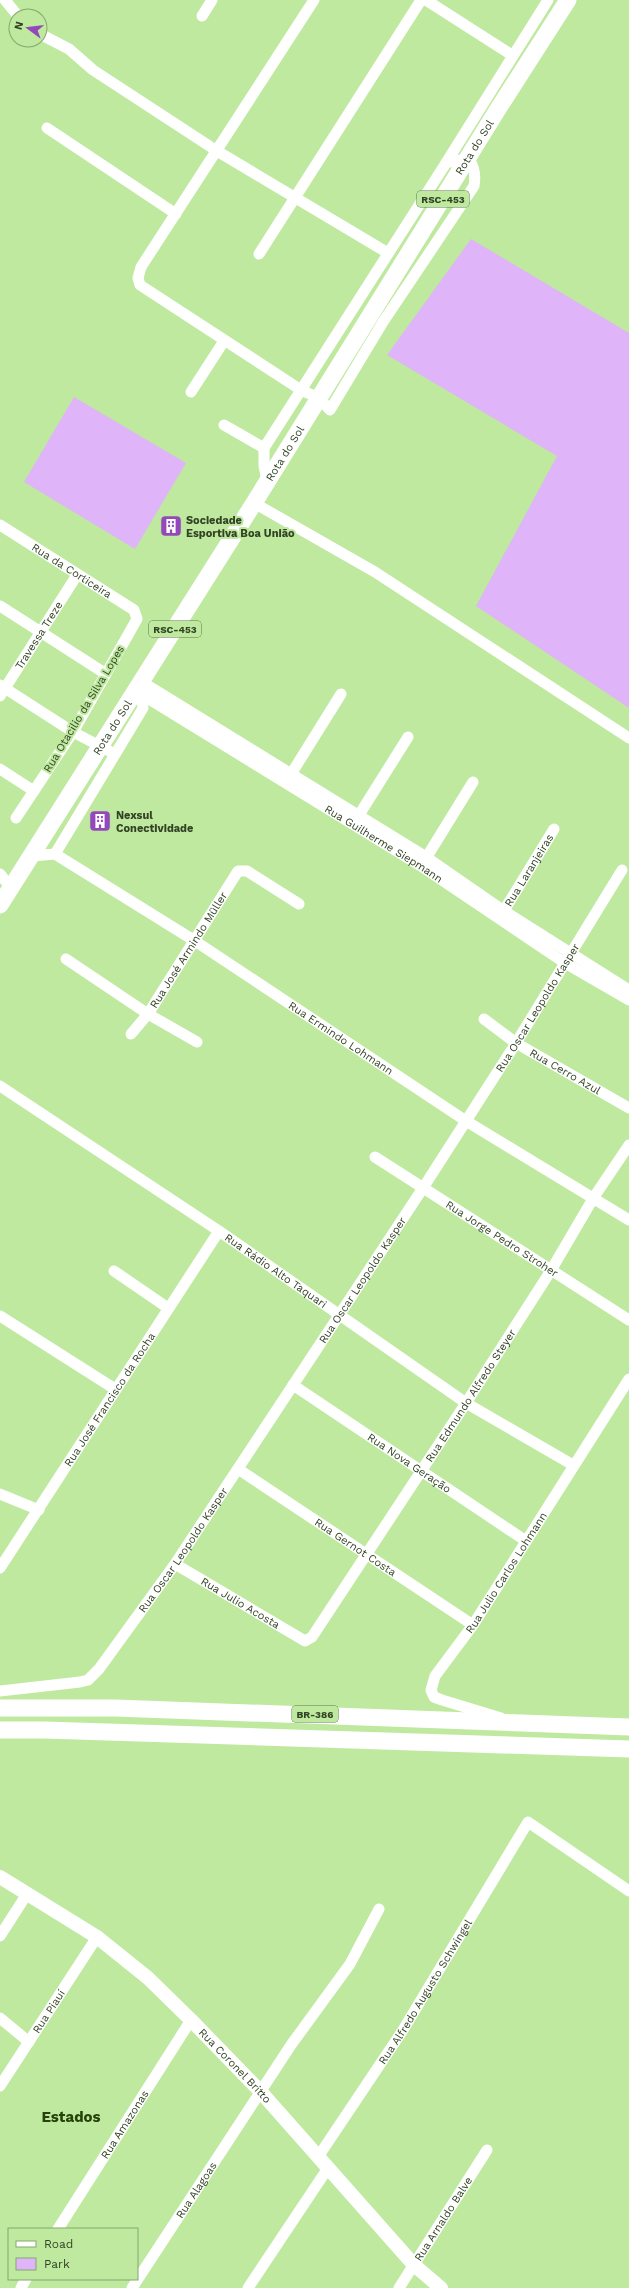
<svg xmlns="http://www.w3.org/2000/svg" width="629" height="2288" viewBox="0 0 629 2288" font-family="'Work Sans',sans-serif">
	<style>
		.green { fill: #dfb4f8 }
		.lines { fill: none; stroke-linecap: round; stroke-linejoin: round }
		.minor { stroke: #fff; stroke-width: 11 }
		.major { stroke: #fff; stroke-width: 14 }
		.highway { stroke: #fff; stroke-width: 17 }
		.labels { text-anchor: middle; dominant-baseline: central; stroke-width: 4; stroke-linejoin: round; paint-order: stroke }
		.shield { fill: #bee99f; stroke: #5c754a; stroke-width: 1 }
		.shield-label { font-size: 10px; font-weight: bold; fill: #324325 }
		.street-label { font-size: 11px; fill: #324325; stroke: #bee99f }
		.poi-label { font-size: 11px; font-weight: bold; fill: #324325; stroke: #bee99f; text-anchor: start }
		.district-label { font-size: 15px; font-weight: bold; fill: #27420c; stroke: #bee99f }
	</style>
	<rect width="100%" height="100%" fill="#bee99f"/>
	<path class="green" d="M471,239L629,333V708L476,606L557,456L387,355Z
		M74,397L186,463L135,549L24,482Z"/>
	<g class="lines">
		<g class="minor">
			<path d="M5,0L18,16"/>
			<path d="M426,0L512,55"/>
			<path d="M202,16L212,0"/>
			<path d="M40,34L69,49L93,70L217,151L388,253"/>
			<path d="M47,128L176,214"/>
			<path d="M446,163L548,0"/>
			<path d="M259,254L421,0"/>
			<path d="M191,392L224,341"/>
			<path d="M224,425L264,448"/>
			<path d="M267,481L264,466V448L446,163L469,158C474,168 476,174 474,186L383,322L330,410L319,398L301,390L140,285L138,278L141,267L314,0"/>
			<path d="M254,503L375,572L629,738"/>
			<path id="s1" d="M0,525L134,610L137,619L73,732L16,818"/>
			<path d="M0,606L106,674"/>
			<path d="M142,682L426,857L504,911L629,990"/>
			<path d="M0,685L73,732L115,754"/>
			<path id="s2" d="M136,691L421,866L565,963L629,1000"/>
			<path id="s3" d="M0,696L77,575"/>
			<path d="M0,769L34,791"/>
			<path d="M288,779L341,694"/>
			<path d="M354,823L408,737"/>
			<path id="s4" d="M55,854L195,941L466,1121L629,1220"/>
			<path d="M55,854L143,708L142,701L133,696"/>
			<path d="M32,856L55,854"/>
			<path d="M423,863L473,782"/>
			<path d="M0,874L11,888"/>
			<path id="s5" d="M500,917L554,829"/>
			<path d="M66,959L148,1014L197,1042"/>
			<path id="s6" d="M484,1019L516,1043L629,1108"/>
			<path id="s7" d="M131,1034L148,1014L238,871H247L299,904"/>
			<path id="s8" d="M0,1086L219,1231L466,1403L573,1465"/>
			<path id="s9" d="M375,1157L629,1320"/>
			<path d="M114,1271L168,1308"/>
			<path d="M0,1316L115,1389"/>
			<path id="s10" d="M293,1385L526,1541"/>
			<path id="s11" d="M238,1469L473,1625"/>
			<path d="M0,1494L39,1510"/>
			<path id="s12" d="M175,1564L305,1641L312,1637L466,1403L550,1272L594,1197L629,1145"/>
			<path id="s13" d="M0,1568L219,1231"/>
			<path id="s14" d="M0,1691L80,1682L88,1680L99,1669L175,1564L423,1188L516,1043L622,870"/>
			<path id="s15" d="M501,1718L442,1700L434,1697L431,1690L435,1676L473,1625L629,1379"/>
			<path d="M0,1936L27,1894"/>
			<path d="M0,2018L29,2042"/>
			<path id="s16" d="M0,2086L97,1937"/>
			<path id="s17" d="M318,2157L403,2030L528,1822L629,1891"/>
			<path id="s18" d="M58,2229L191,2020"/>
			<path d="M21,2288L26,2279"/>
			<path id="s19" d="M132,2288L291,2045L350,1964L379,1909"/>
			<path d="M248,2288L328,2168"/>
			<path id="s20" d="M399,2288L487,2150"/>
		</g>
		<path class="major" id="s21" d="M0,1877L97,1937L148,1978L191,2020L260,2091L414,2265L441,2288"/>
		<g class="highway">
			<path id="s22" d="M0,905L254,503L498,109L568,0"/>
			<path d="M0,1708H116L629,1727"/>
			<path d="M0,1730H45L629,1749"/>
		</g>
	</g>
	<defs>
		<g id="building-square" transform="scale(1.15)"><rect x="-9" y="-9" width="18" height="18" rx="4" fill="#9449bb" stroke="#bee99f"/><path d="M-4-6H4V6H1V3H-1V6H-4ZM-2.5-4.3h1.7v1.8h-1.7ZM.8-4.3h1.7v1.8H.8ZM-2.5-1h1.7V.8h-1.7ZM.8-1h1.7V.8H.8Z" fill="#fff"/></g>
	</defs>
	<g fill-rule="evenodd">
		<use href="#building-square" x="171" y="526"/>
		<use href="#building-square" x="100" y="821"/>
	</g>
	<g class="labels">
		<g class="shield">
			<rect x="417" y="191" width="52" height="16" rx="3"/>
			<rect x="149" y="621" width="52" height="16" rx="3"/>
			<rect x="292" y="1706" width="46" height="16" rx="3"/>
		</g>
		<g class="shield-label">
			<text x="443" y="199">RSC-453</text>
			<text x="175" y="629">RSC-453</text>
			<text x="315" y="1714">BR-386</text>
		</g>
		<g class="street-label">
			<text stroke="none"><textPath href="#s22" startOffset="894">Rota do Sol</textPath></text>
			<text stroke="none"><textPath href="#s22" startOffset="534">Rota do Sol</textPath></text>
			<text stroke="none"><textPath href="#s1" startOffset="85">Rua da Corticeira</textPath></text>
			<text stroke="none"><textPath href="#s3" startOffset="72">Travessa Treze</textPath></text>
			<text transform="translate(84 709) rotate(-59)">Rua Otacilio da Silva Lopes</text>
			<text stroke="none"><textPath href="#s22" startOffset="210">Rota do Sol</textPath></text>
			<text stroke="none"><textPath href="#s2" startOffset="291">Rua Guilherme Siepmann</textPath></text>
			<text stroke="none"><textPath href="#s5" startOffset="55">Rua Laranjeiras</textPath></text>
			<text stroke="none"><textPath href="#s7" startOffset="102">Rua José Armindo Müller</textPath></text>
			<text stroke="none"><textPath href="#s14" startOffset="898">Rua Oscar Leopoldo Kasper</textPath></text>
			<text stroke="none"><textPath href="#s4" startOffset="340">Rua Ermindo Lohmann</textPath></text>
			<text stroke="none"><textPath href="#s6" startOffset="97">Rua Cerro Azul</textPath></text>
			<text stroke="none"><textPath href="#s9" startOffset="151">Rua Jorge Pedro Stroher</textPath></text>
			<text stroke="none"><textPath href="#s8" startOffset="332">Rua Rádio Alto Taquari</textPath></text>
			<text stroke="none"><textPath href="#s14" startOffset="574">Rua Oscar Leopoldo Kasper</textPath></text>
			<text stroke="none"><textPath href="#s12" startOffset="448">Rua Edmundo Alfredo Steyer</textPath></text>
			<text stroke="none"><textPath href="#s13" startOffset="201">Rua José Francisco da Rocha</textPath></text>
			<text stroke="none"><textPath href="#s10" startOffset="140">Rua Nova Geração</textPath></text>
			<text stroke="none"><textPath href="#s11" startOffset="141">Rua Gernot Costa</textPath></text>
			<text stroke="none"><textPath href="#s14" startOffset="250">Rua Oscar Leopoldo Kasper</textPath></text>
			<text stroke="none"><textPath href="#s15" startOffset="218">Rua Julio Carlos Lohmann</textPath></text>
			<text stroke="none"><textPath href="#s12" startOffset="76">Rua Julio Acosta</textPath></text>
			<text stroke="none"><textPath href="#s17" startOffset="197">Rua Alfredo Augusto Schwingel</textPath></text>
			<text stroke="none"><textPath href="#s16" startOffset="89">Rua Piauí</textPath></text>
			<text stroke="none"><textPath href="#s21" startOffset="303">Rua Coronel Britto</textPath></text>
			<text stroke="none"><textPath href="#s18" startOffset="124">Rua Amazonas</textPath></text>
			<text stroke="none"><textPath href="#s19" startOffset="117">Rua Alagoas</textPath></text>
			<text stroke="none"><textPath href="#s20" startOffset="82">Rua Arnaldo Balve</textPath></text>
		</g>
		<g class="poi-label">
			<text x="186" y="520">Sociedade<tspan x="186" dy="13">Esportiva Boa União</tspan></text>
			<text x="116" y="815">Nexsul<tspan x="116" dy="13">Conectividade</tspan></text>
		</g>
		<g class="district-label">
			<text x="71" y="2117">Estados</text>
		</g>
	</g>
	<rect x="8" y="2228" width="130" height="52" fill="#bee99f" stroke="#86a76e"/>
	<rect x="16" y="2241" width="20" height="6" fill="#ffffff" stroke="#86a76e"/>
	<text x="44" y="2248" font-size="12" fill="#324325">Road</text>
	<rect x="16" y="2258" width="20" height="12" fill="#dfb4f8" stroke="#86a76e"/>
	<text x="44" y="2268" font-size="12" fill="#324325">Park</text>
	<g transform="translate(28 28) rotate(285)"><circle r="19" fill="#bee99f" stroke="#86a76e"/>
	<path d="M0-3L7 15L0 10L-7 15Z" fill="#9449bb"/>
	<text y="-6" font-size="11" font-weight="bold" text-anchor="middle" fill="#324325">N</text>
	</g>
</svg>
